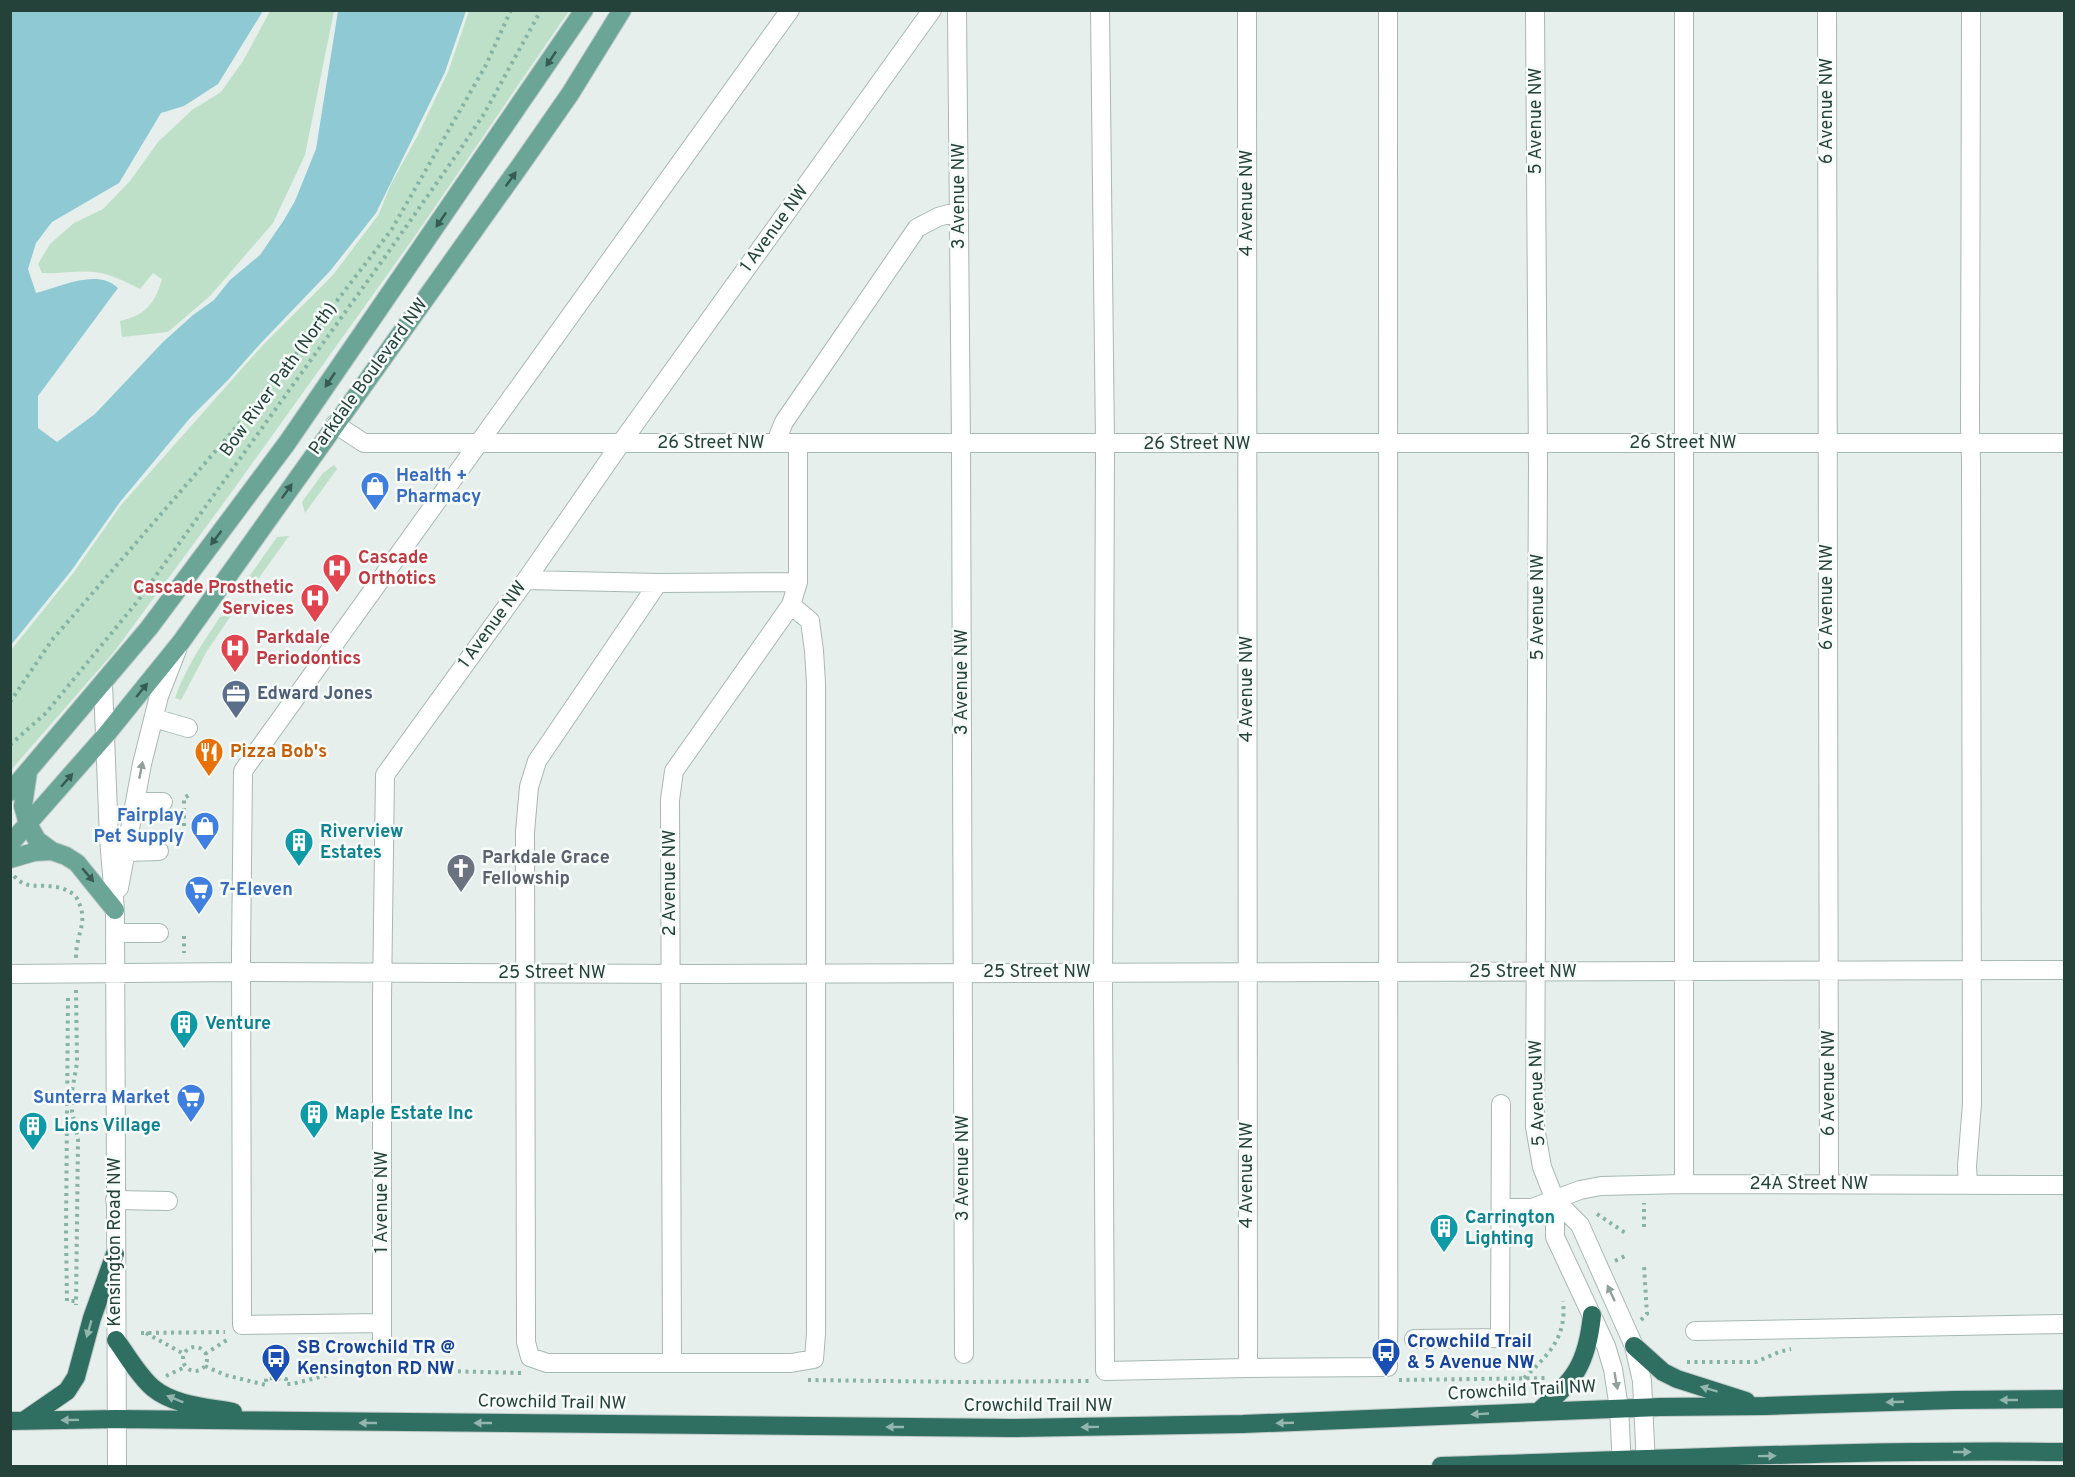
<svg xmlns="http://www.w3.org/2000/svg" width="2075" height="1477" viewBox="0 0 2075 1477" font-family="Overpass,sans-serif">
	<style>
		.green { fill: #bfe0c8 }
		.water { fill: #8ec9d4 }
		.lines { fill: none; stroke-linecap: round; stroke-linejoin: round }
		.minor-casing { stroke: #a8b8b2; stroke-width: 20 }
		.major-casing { stroke: #c2cac8; stroke-width: 20 }
		.highway-casing { stroke: #c2cac8; stroke-width: 20 }
		.path { stroke: #86b3a5; stroke-width: 4; stroke-dasharray: 3 4.5; stroke-linecap: butt }
		.minor { stroke: #fff; stroke-width: 18 }
		.major { stroke: #6aa596; stroke-width: 18 }
		.highway { stroke: #2f6f62; stroke-width: 18 }
		.oneway { fill: #365b51 }
		.oneway2 { fill: #92a09c }
		.oneway3 { fill: #93b5ae }
		.labels { text-anchor: middle; dominant-baseline: central; stroke-width: 5; stroke-linejoin: round; paint-order: stroke }
		.street-label { font-size: 18px; fill: #24423a; stroke: #f7fbf9 }
		.shop-label { font-size: 18px; font-weight: bold; fill: #366cbe; stroke: #f7fbf9; text-anchor: start }
		.health-label { font-size: 18px; font-weight: bold; fill: #be3a42; stroke: #f7fbf9; text-anchor: start }
		.service-label { font-size: 18px; font-weight: bold; fill: #4e5e75; stroke: #f7fbf9; text-anchor: start }
		.food-label { font-size: 18px; font-weight: bold; fill: #c56008; stroke: #f7fbf9; text-anchor: start }
		.culture-label { font-size: 18px; font-weight: bold; fill: #0d838f; stroke: #f7fbf9; text-anchor: start }
		.worship-label { font-size: 18px; font-weight: bold; fill: #5b616d; stroke: #f7fbf9; text-anchor: start }
		.transit-label { font-size: 18px; font-weight: bold; fill: #164399; stroke: #f7fbf9; text-anchor: start }
	</style>
	<rect width="100%" height="100%" fill="#e6efeb"/>
	<path class="green" d="M270,11H334L305,155L273,223L210,296L168,332L122,337L120,321C146,315 155,303 162,279L153,273L140,289C126,282 111,274 95,272C79,270 59,274 42,273L38,264L50,244L74,223L103,209L130,181L158,142L192,110L221,92L243,61Z
		M469,11H569L415,236L231,493L114,652L11,770V650L74,572L121,505L262,346L333,275L379,214L390,186L418,135L448,72Z
		M334,465L337,469L305,513L302,502L323,473Z
		M289,536L248,593L246,581L277,537Z
		M232,614L207,651L181,700L175,698C185,669 203,642 220,617Z"/>
	<path class="water" d="M11,10L263,11L218,84L184,106L161,113L119,183L52,222L36,243L28,269L36,293C61,287 97,268 118,288L38,396V428L57,442L95,414L163,342L193,315L214,300L230,280L260,255L284,220L295,201L316,149L338,11H466L445,72L376,213L330,271L260,344L228,380L190,418L120,502L71,571L11,645Z"/>
	<g class="lines">
		<g class="minor-casing">
			<path id="minor" d="M957,10L961,444L964,1354
				M1100,10L1105,444L1103,987L1105,1371L1248,1368L1388,1367C1391,915 1387,463 1388,10
				M1247,10L1248,1368
				M1535,10L1538,465L1535,1127L1542,1167L1555,1200L1580,1225L1634,1346L1642,1381L1646,1466
				M1684,10V1184
				M1827,10L1829,1184
				M335,424L364,443H2064
				M778,443L779,434L784,422L917,228L938,217L959,211
				M526,580L658,583L798,582
				M658,583L537,761L529,787L525,832L526,1342L530,1357L547,1363H791L814,1359L816,1334V683L814,651L810,621L791,605
				M103,684L109,839L115,910L117,1466
				M154,718L188,728
				M135,802H163
				M126,852L159,851
				M119,888L142,764L159,696L177,650
				M115,933H159
				M10,974L242,972L694,974L2064,970
				M1968,1184L1967,1166L1972,1104L1971,460L1970,427L1971,10
				M115,1200L168,1201
				M1555,1200V1237L1606,1346L1613,1369L1619,1408L1622,1466
				M1501,1208H1532L1580,1190L1601,1186L1684,1184L2064,1185
				M382,1323L242,1325L241,953L243,771L790,10
				M1695,1331L2064,1324
				M1414,1339L1500,1338L1501,1104
				M382,1345V998L385,775L526,580L621,443L932,10
				M672,1362L670,800L674,771L791,605L798,582V443"/>
		</g>
		<g class="major-casing">
			<path id="major" d="M28,772L23,806L28,824L37,840L52,851L66,856L77,863L115,910
				M10,792L149,628L287,443L584,10
				M10,844L105,736L181,642L522,163L570,94L622,10
				M10,859L34,852L52,851"/>
		</g>
		<g class="highway-casing">
			<path id="highway" d="M116,1340C127,1355 138,1375 153,1388C175,1406 207,1407 233,1412
				M1634,1346L1663,1372L1677,1379L1746,1401
				M1538,1412C1575,1380 1587,1364 1592,1315
				M25,1420L67,1391L76,1377L92,1318L115,1254
				M10,1421L116,1419L1012,1428L1243,1424L1660,1407L1765,1406L1954,1400L2064,1399
				M1441,1466C1648,1460 1856,1449 2064,1452"/>
		</g>
		<path class="path" d="M10,702L52,640L270,388L392,229L486,65L511,10
			M10,745L46,713L137,602L387,254L457,154L484,114L541,10
			M184,826V798L189,795
			M14,876C28,891 38,883 56,887C63,888 69,891 75,895C91,922 76,930 76,958
			M184,936V953
			M76,990L77,1063L72,1091V1112L78,1139L76,1305
			M68,998L66,1233L67,1301H76
			M1597,1214L1627,1234
			M1644,1227V1203
			M1615,1261L1625,1256
			M1641,1320L1647,1314L1644,1266
			M141,1333L225,1332
			M146,1333L184,1354
			M183 1359a12 12 0 1 1 24 0a12 12 0 1 1-24 0Z
			M205,1354L230,1338
			M1687,1362H1756L1779,1352L1791,1349
			M205,1366L225,1375L266,1385V1378L286,1379V1384H292L352,1369H365L522,1373
			M166,1376L185,1367
			M1524,1378C1548,1355 1567,1338 1563,1301
			M808,1380L962,1382L1092,1381
			M1399,1380L1548,1378"/>
		<use href="#minor" class="minor"/>
		<use href="#major" class="major"/>
		<use href="#highway" class="highway"/>
	</g>
	<defs><path id="oneway-solid" d="M-6-.8H1V-3.2L6.5 0L1 3.2V.8H-6Z" transform="scale(1.5)"/></defs>
	<g class="oneway">
		<use href="#oneway-solid" transform="translate(551 59) rotate(124)"/>
		<use href="#oneway-solid" transform="translate(511 179) rotate(-54)"/>
		<use href="#oneway-solid" transform="translate(441 220) rotate(124)"/>
		<use href="#oneway-solid" transform="translate(330 380) rotate(124)"/>
		<use href="#oneway-solid" transform="translate(287 491) rotate(-55)"/>
		<use href="#oneway-solid" transform="translate(216 538) rotate(127)"/>
		<use href="#oneway-solid" transform="translate(142 690) rotate(-51)"/>
		<use href="#oneway-solid" transform="translate(67 780) rotate(-49)"/>
		<use href="#oneway-solid" transform="translate(88 875) rotate(50)"/>
	</g>
	<g class="oneway2">
		<use href="#oneway-solid" transform="translate(141 770) rotate(-79)"/>
		<use href="#oneway-solid" transform="translate(1611 1293) rotate(-115)"/>
		<use href="#oneway-solid" transform="translate(1616 1381) rotate(80)"/>
	</g>
	<g class="oneway3">
		<use href="#oneway-solid" transform="translate(89 1329) rotate(106)"/>
		<use href="#oneway-solid" transform="translate(1709 1389) rotate(-163)"/>
		<use href="#oneway-solid" transform="translate(175 1399) rotate(-158)"/>
		<use href="#oneway-solid" transform="translate(2009 1400) rotate(180)"/>
		<use href="#oneway-solid" transform="translate(1895 1402) rotate(178)"/>
		<use href="#oneway-solid" transform="translate(1480 1414) rotate(177)"/>
		<use href="#oneway-solid" transform="translate(70 1420) rotate(179)"/>
		<use href="#oneway-solid" transform="translate(368 1423) rotate(-180)"/>
		<use href="#oneway-solid" transform="translate(483 1423) rotate(-180)"/>
		<use href="#oneway-solid" transform="translate(1285 1423) rotate(178)"/>
		<use href="#oneway-solid" transform="translate(895 1427) rotate(-180)"/>
		<use href="#oneway-solid" transform="translate(1090 1427) rotate(179)"/>
		<use href="#oneway-solid" transform="translate(1962 1452)"/>
		<use href="#oneway-solid" transform="translate(1767 1456) rotate(-1)"/>
	</g>
	<defs>
		<g id="shop-pin" transform="scale(1.5)"><path d="M0 17L-7.5 6A9.5 9.5 0 1 1 7.5 6Z" fill="#3f7fe0" stroke="#f7fbf9"/><path d="M-5-2.5h2.3a2.7 3.5 0 0 1 5.4 0H5L5.5 6h-11ZM-1.5-2.5h3a1.5 2.3 0 0 0-3 0Z" fill="#fff"/></g>
		<g id="hospital-pin" transform="scale(1.5)"><path d="M0 17L-7.5 6A9.5 9.5 0 1 1 7.5 6Z" fill="#e0444e" stroke="#f7fbf9"/><path d="M-5-5h3v3.5h4V-5h3V5h-3V1.5h-4V5h-3Z" fill="#fff"/></g>
		<g id="office-pin" transform="scale(1.5)"><path d="M0 17L-7.5 6A9.5 9.5 0 1 1 7.5 6Z" fill="#5c6f8a" stroke="#f7fbf9"/><path d="M-6-3h4V-5.5h4V-3h4V5H-6ZM-1-4.5V-3h2v-1.5ZM-6 0V1H6V0Z" fill="#fff"/></g>
		<g id="restaurant-pin" transform="scale(1.5)"><path d="M0 17L-7.5 6A9.5 9.5 0 1 1 7.5 6Z" fill="#e8710a" stroke="#f7fbf9"/><path d="M-5-6h1v4h1v-4h1v4h1v-4h1v5L-1.5 .5V6h-2V.5L-5-1ZM5-6V6H3V1.5H1.5Q1.5-4 5-6Z" fill="#fff"/></g>
		<g id="building-pin" transform="scale(1.5)"><path d="M0 17L-7.5 6A9.5 9.5 0 1 1 7.5 6Z" fill="#0f9aa8" stroke="#f7fbf9"/><path d="M-4-6H4V6H1V3H-1V6H-4ZM-2.5-4.3h1.7v1.8h-1.7ZM.8-4.3h1.7v1.8H.8ZM-2.5-1h1.7V.8h-1.7ZM.8-1h1.7V.8H.8Z" fill="#fff"/></g>
		<g id="church-pin" transform="scale(1.5)"><path d="M0 17L-7.5 6A9.5 9.5 0 1 1 7.5 6Z" fill="#6b7280" stroke="#f7fbf9"/><path d="M-1.2-6h2.4v3.5h3.3v2.4h-3.3V6h-2.4V-.1h-3.3v-2.4h3.3Z" fill="#fff"/></g>
		<g id="supermarket-pin" transform="scale(1.5)"><path d="M0 17L-7.5 6A9.5 9.5 0 1 1 7.5 6Z" fill="#3f7fe0" stroke="#f7fbf9"/><path d="M-6-5.5h2.5l.6 2H6L4.5 2H-2.5L-4.4-4H-6ZM-1.5 3.2a1.3 1.3 0 1 0 .1 0ZM3 3.2a1.3 1.3 0 1 0 .1 0Z" fill="#fff"/></g>
		<g id="bus-pin" transform="scale(1.5)"><path d="M0 17L-7.5 6A9.5 9.5 0 1 1 7.5 6Z" fill="#1a4fb4" stroke="#f7fbf9"/><path d="M-5-6H5V4H4V6H2V4H-2V6H-4V4H-5ZM-3.5-4V0h7V-4ZM-3.5 1.2v1.5H-2V1.2ZM2 1.2v1.5H3.5V1.2Z" fill="#fff"/></g>
	</defs>
	<g fill-rule="evenodd">
		<use href="#shop-pin" x="375" y="486"/>
		<use href="#hospital-pin" x="337" y="568"/>
		<use href="#hospital-pin" x="315" y="598"/>
		<use href="#hospital-pin" x="235" y="648"/>
		<use href="#office-pin" x="236" y="694"/>
		<use href="#restaurant-pin" x="209" y="752"/>
		<use href="#shop-pin" x="205" y="826"/>
		<use href="#building-pin" x="299" y="842"/>
		<use href="#church-pin" x="461" y="868"/>
		<use href="#supermarket-pin" x="199" y="890"/>
		<use href="#building-pin" x="184" y="1024"/>
		<use href="#supermarket-pin" x="191" y="1098"/>
		<use href="#building-pin" x="314" y="1114"/>
		<use href="#building-pin" x="33" y="1126"/>
		<use href="#building-pin" x="1444" y="1228"/>
		<use href="#bus-pin" x="1386" y="1352"/>
		<use href="#bus-pin" x="276" y="1358"/>
	</g>
	<g class="labels">
		<g class="street-label">
			<text transform="translate(1827 111) rotate(-90)">6 Avenue NW</text>
			<text transform="translate(1536 121) rotate(-90)">5 Avenue NW</text>
			<text transform="translate(959 196) rotate(-90)">3 Avenue NW</text>
			<text transform="translate(1247 203) rotate(-90)">4 Avenue NW</text>
			<text transform="translate(775 229) rotate(-54)">1 Avenue NW</text>
			<text transform="translate(369 377) rotate(-54)">Parkdale Boulevard NW</text>
			<text transform="translate(279 380) rotate(-54)">Bow River Path (North)</text>
			<text x="711" y="443">26 Street NW</text>
			<text x="1683" y="443">26 Street NW</text>
			<text x="1197" y="444">26 Street NW</text>
			<text transform="translate(1827 597) rotate(-90)">6 Avenue NW</text>
			<text transform="translate(1538 607) rotate(-90)">5 Avenue NW</text>
			<text transform="translate(493 625) rotate(-54)">1 Avenue NW</text>
			<text transform="translate(962 682) rotate(-90)">3 Avenue NW</text>
			<text transform="translate(1247 689) rotate(-90)">4 Avenue NW</text>
			<text transform="translate(670 883) rotate(-90)">2 Avenue NW</text>
			<text x="1037" y="972">25 Street NW</text>
			<text x="1523" y="972">25 Street NW</text>
			<text x="552" y="973">25 Street NW</text>
			<text transform="translate(1829 1083) rotate(-90)">6 Avenue NW</text>
			<text transform="translate(1538 1093) rotate(-92)">5 Avenue NW</text>
			<text transform="translate(963 1168) rotate(-90)">3 Avenue NW</text>
			<text transform="translate(1247 1175) rotate(-90)">4 Avenue NW</text>
			<text x="1809" y="1184">24A Street NW</text>
			<text transform="translate(382 1202) rotate(-90)">1 Avenue NW</text>
			<text transform="translate(115 1242) rotate(-90)">Kensington Road NW</text>
			<text transform="translate(1522 1391) rotate(-3)">Crowchild Trail NW</text>
			<text transform="translate(552 1403) rotate(1)">Crowchild Trail NW</text>
			<text x="1038" y="1406">Crowchild Trail NW</text>
		</g>
		<g class="shop-label">
			<text x="396" y="476">Health +<tspan x="396" dy="21">Pharmacy</tspan></text>
			<text x="184" y="816" text-anchor="end">Fairplay<tspan x="184" dy="21">Pet Supply</tspan></text>
			<text x="220" y="890">7-Eleven</text>
			<text x="170" y="1098" text-anchor="end">Sunterra Market</text>
		</g>
		<g class="health-label">
			<text x="358" y="558">Cascade<tspan x="358" dy="21">Orthotics</tspan></text>
			<text x="294" y="588" text-anchor="end">Cascade Prosthetic<tspan x="294" dy="21">Services</tspan></text>
			<text x="256" y="638">Parkdale<tspan x="256" dy="21">Periodontics</tspan></text>
		</g>
		<g class="service-label">
			<text x="257" y="694">Edward Jones</text>
		</g>
		<g class="food-label">
			<text x="230" y="752">Pizza Bob's</text>
		</g>
		<g class="culture-label">
			<text x="320" y="832">Riverview<tspan x="320" dy="21">Estates</tspan></text>
			<text x="205" y="1024">Venture</text>
			<text x="335" y="1114">Maple Estate Inc</text>
			<text x="54" y="1126">Lions Village</text>
			<text x="1465" y="1218">Carrington<tspan x="1465" dy="21">Lighting</tspan></text>
		</g>
		<g class="worship-label">
			<text x="482" y="858">Parkdale Grace<tspan x="482" dy="21">Fellowship</tspan></text>
		</g>
		<g class="transit-label">
			<text x="1407" y="1342">Crowchild Trail<tspan x="1407" dy="21">&amp; 5 Avenue NW</tspan></text>
			<text x="297" y="1348">SB Crowchild TR @<tspan x="297" dy="21">Kensington RD NW</tspan></text>
		</g>
	</g>
	<rect width="2075" height="1477" fill="none" stroke="#24423a" stroke-width="24"/>
</svg>
